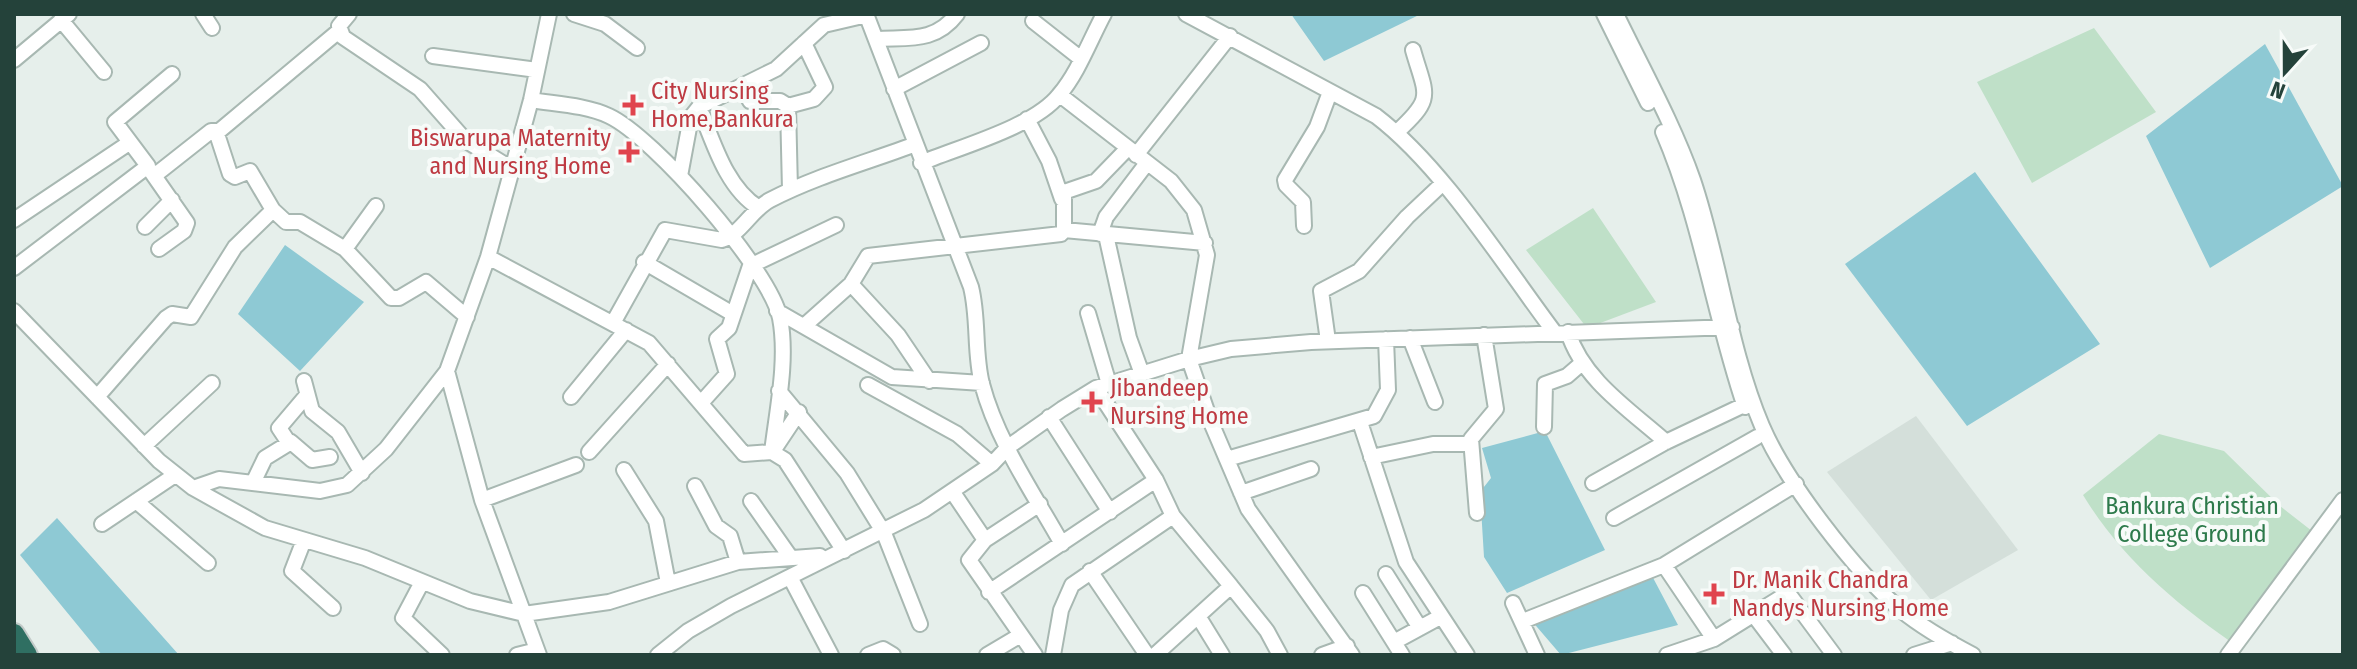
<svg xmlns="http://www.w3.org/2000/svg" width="2357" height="669" viewBox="0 0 2357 669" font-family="'Fira Sans Condensed',sans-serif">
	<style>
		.built { fill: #d4dfda }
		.green { fill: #bfe0c8 }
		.water { fill: #8ec9d4 }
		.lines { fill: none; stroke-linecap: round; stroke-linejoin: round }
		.minor-casing { stroke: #a8b8b2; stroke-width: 18 }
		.highway-casing { stroke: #c2cac8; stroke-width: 24 }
		.minor { stroke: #fff; stroke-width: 14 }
		.highway { stroke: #2f6f62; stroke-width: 20 }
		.health-dot { fill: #e0444e; stroke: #f7fbf9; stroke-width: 3 }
		.labels { text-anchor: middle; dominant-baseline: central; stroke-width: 8; stroke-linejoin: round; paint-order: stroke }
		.health-label { font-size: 24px; fill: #be3a42; stroke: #f7fbf9; text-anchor: start }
		.park-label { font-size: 24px; fill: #2d7a4b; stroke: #f7fbf9 }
	</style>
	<rect width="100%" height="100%" fill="#e6efeb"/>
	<path class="built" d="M1916,416L2018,550L1931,600L1827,472Z"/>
	<path class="green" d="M2094,28L2156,112L2032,183L1977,82Z
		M1593,208L1656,302L1587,328L1526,250Z
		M2159,434L2224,451L2280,506L2321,538L2240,648C2179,607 2121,558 2083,495Z"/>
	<path class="water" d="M1291,14H1421L1324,61Z
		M2265,44L2343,186L2210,268L2146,136Z
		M1975,172L2100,344L1967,426L1845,264Z
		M285,245L364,302L300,371L238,314Z
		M1545,431L1605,550L1507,593L1484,557L1480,492L1491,478L1482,448Z
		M57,518L179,655H102L20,555Z
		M1651,574L1678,625L1561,655L1531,620Z"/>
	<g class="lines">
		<g class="minor-casing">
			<path id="minor" d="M203,14L212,28
				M349,14L339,26L343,37L420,89L465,140L512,169
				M574,14L605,24L637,48
				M866,14L971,287C979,319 974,353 982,384C997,441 1034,494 1062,544
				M1186,14L1376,116C1443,167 1503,264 1555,333
				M1604,14L1648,103
				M1616,14C1642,68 1673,123 1693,180C1720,260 1729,348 1762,426C1785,480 1855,572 1901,610C1923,628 1948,642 1973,655
				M61,20L104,72
				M1033,21L1080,58
				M876,39C909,37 935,43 957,14
				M433,56L537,70
				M14,60L69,14
				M742,87L750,101H780L788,106L790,190
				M894,89L981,43
				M1060,95L1171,181L1194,210L1207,255L1189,359L1210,420L1248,509L1352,655
				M531,100C555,104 586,105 609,116C654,137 770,270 780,318C788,360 777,410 772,452
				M788,106L814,99L825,87L804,43
				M699,107C713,141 726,188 759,208
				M1027,119L1049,161L1062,199
				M218,132L340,30
				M1397,132C1435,97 1426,96 1413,50
				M1663,132C1701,220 1714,316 1745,407
				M1136,155L1230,36
				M921,163C959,147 1034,127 1059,95C1078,73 1090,40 1104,14
				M150,170L187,223L184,231L159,249
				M154,176L211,131H216L230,174L235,177L250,171L273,210L286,222H300L345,249L391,298H399L426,282L467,317
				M680,176L691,117L699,107L776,69L824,25L867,15
				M14,220L129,143
				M1304,226L1303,202L1286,185L1285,180L1317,127L1330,92
				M145,227L172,200
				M1064,230L1205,243
				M1100,234L1106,217L1147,163
				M1106,235L1129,338L1142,374
				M345,249L376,206
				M488,257L649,343L744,454L772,452L785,460L844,551
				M644,262L733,314
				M14,268L148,166L115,122L172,74
				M851,284L898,335L929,381
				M14,311L159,461L193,488L265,528L365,558L470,601L524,614L609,602L738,562L820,556
				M777,311L892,377L982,383
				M1088,313L1109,384
				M613,323L665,230L722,240C742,233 751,210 770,200C816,176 868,162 916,144
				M804,326L851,284L868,256L1061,234L1064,230V192L1096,181L1127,149
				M1568,332C1583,380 1630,410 1666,442
				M1410,338L1435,402
				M1328,341L1321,291L1359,271L1407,217L1442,184
				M304,381L312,411L338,432L362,473
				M868,385L957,434L992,464
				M1096,388L1156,480L1173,516L1231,586L1155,655
				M779,391L847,473L884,533L920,624
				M97,397L166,318L172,314L191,317L235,247L273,210
				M571,397L626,330
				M701,403L727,374L717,339L729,328L750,266L836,225
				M1049,417L1110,512
				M1360,422L1406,562L1467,655
				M1544,427L1545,384L1567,376L1582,363
				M289,443L279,428L307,395
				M144,446L212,383
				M775,448L799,412
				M589,452L668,364
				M1371,457L1433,444H1471
				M1227,459L1374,416L1388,390L1386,339
				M624,470L656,521L668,583
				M253,483L265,458L291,442L312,460L330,457
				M1593,483L1666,442L1744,405
				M695,486L716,526L730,536L738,562
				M193,488L219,479L320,491L347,485L386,449L447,371
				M952,491L985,540
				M1241,493L1311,469
				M482,500L576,465
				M136,501L208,563
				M751,501L791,558
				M1477,513L1471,439L1496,409L1484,335
				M1614,518L1757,437
				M102,524L175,475
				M304,540L292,571L333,608
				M1664,565L1714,639
				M1090,571L1147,655
				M1386,574L1420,628
				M790,577L831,655
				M422,582L403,618L442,655
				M1231,586L1267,631L1280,655
				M989,592L1156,480
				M1363,593L1402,655
				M1513,603L1537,655
				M1753,614L1784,655
				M1198,616L1222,655
				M1523,621L1664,565L1796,484
				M1394,642L1440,617
				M517,655L537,650
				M539,655L482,500L447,371L488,257L531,100L549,14
				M658,655L688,631L731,606L924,510L992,464L1008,447L1062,409L1096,388L1189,359L1231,349L1311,342L1732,327
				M868,655L883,649L893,655
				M987,655L1019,636
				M1035,655L969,560L985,540L1040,504
				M1053,655L1061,610L1072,585L1173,516
				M1322,655L1347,646
				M1667,655L1714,639L1785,595L1791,597L1834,655
				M1914,655L1952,643
				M2228,655L2343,500"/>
		</g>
		<g class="highway-casing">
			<path id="highway" d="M14,634L27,655"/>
		</g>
		<use href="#minor" class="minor"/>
		<use href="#highway" class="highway"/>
	</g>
	<g class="health-dot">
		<path d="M629 93h8v8h8v8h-8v8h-8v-8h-8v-8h8z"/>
		<path d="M625 140h8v8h8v8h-8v8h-8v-8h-8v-8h8z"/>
		<path d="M1088 390h8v8h8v8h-8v8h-8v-8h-8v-8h8z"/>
		<path d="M1710 582h8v8h8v8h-8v8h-8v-8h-8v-8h8z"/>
	</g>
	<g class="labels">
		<g class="health-label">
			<text x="651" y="91">City Nursing<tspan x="651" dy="28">Home,Bankura</tspan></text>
			<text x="611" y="138" text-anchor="end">Biswarupa Maternity<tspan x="611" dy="28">and Nursing Home</tspan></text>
			<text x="1110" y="388">Jibandeep<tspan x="1110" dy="28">Nursing Home</tspan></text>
			<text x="1732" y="580">Dr. Manik Chandra<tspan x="1732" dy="28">Nandys Nursing Home</tspan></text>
		</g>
		<g class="park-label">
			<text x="2192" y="506">Bankura Christian<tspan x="2192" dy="28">College Ground</tspan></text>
		</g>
	</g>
	<rect width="2357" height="669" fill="none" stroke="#24423a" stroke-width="32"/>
	<g transform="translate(2285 72) rotate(201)" stroke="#f7fbf9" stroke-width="6" paint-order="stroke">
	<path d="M0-6L14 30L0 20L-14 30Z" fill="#24423a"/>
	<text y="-12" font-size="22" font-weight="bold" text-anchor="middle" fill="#24423a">N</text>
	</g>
</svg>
